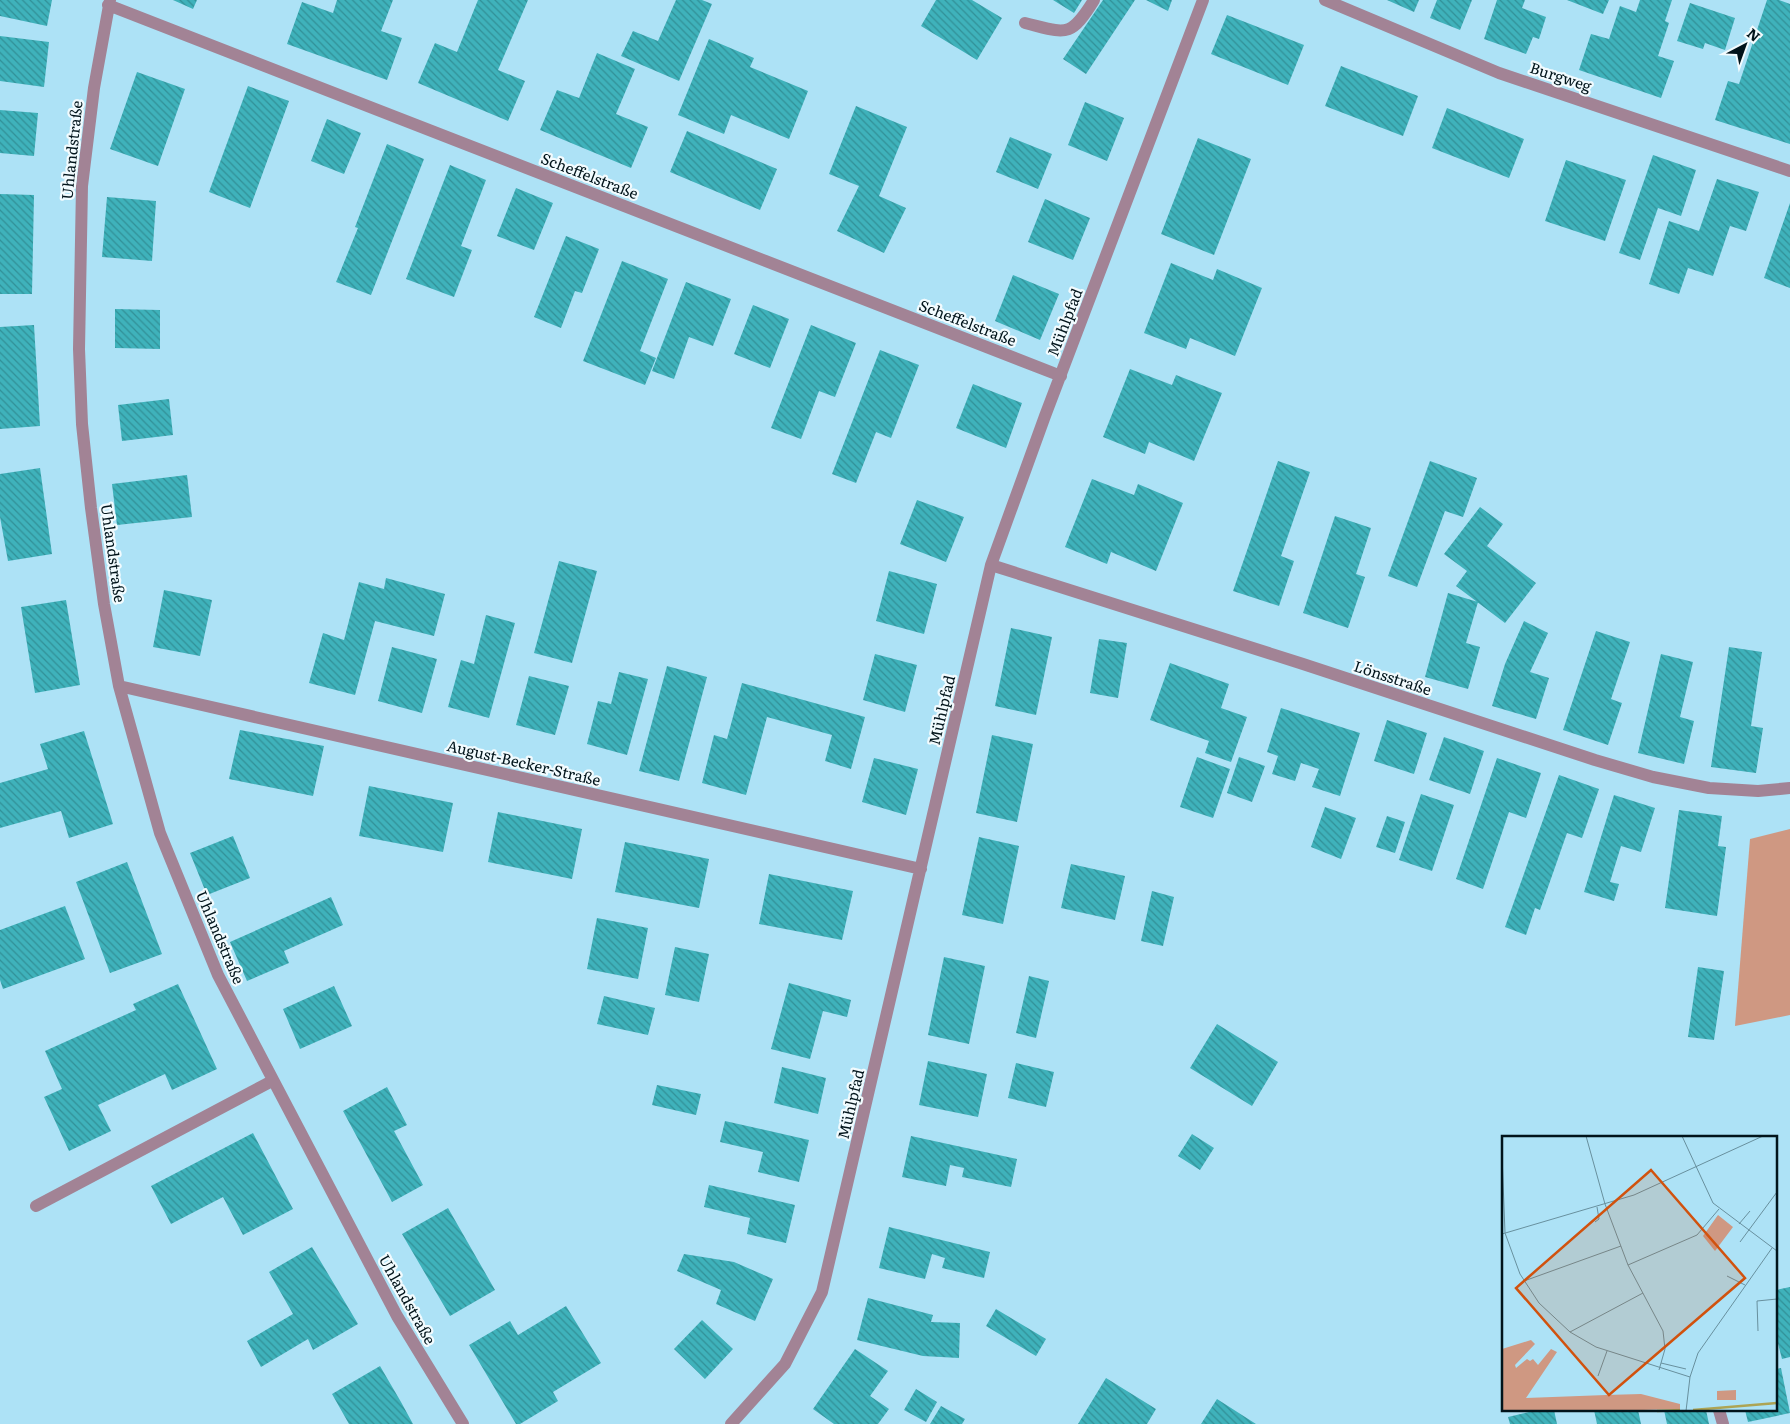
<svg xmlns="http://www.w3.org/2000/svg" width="1790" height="1424" viewBox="0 0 1790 1424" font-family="Literata,serif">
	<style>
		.green { fill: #cf9882 }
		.building { fill: url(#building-back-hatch) }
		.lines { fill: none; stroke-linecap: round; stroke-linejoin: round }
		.minor { stroke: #a28395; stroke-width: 12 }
		.labels { text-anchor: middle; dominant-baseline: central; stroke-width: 4.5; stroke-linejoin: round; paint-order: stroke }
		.street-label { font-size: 15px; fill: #01141b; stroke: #f2fbfe }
		.inset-river { fill: none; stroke: #ada454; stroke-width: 2.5 }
		.inset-road { fill: none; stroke: #68909e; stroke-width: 1 }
		.view { fill: #d1520e; fill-opacity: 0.15; stroke: #d1520e; stroke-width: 2.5 }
		.inset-edge { fill: none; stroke: #01141b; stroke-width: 2.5 }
	</style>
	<defs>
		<pattern id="building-back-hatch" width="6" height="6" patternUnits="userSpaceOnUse" patternTransform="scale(1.25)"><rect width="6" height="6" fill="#3fb2bb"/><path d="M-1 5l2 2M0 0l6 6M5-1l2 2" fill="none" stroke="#329097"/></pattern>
	</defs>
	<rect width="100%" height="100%" fill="#ade2f6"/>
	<path class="green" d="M1790,829V1015L1735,1026L1750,839Z"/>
	<path class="building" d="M0,0H52L47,26L0,16Z
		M173,0H197L193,9Z
		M337,0H393L381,31L402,38L387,80L287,44L302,2L333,13Z
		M478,0H528L498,70L525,81L508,121L418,83L435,43L457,52Z
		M676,0H702L712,4L679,81L621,56L633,31L658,41Z
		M936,0H972L1002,18L977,60L921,26Z
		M1053,0H1082L1074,13Z
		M1103,0H1135L1086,74L1063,59Z
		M1146,0H1172L1168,11Z
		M1387,0H1419L1414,12Z
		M1437,0H1472L1460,30L1430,18Z
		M1497,0H1525L1522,8L1546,17L1539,39L1533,37L1526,54L1484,39Z
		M1567,0H1609L1603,14Z
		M1640,0H1672L1665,21L1669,23L1658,56L1674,61L1661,98L1579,70L1591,34L1609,39L1620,6L1636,12Z
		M1767,0H1779L1790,4V144L1715,120L1728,81L1739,84Z
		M1690,3L1735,18L1725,50L1705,43L1703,49L1677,41Z
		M1227,15L1304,45L1288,85L1211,54Z
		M0,36L49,42L44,87L0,81Z
		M709,39L754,58L750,67L808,91L789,139L731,115L724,134L678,115Z
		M597,53L635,69L616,114L648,127L631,168L540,130L557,90L579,98Z
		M1341,66L1418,96L1403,136L1325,106Z
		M137,72L185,89L158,166L110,149Z
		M248,86L289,101L250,208L209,192Z
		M1085,102L1124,118L1107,161L1068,145Z
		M856,106L907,127L879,196L906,208L884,253L837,231L859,186L829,174Z
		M1447,108L1524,139L1509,178L1432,148Z
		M0,110L38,113L34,156L0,153Z
		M327,119L361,133L344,174L311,161Z
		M687,131L777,169L760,210L670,172Z
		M1010,137L1052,154L1038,189L996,172Z
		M1198,138L1251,159L1214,255L1161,234Z
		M387,144L424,159L371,295L336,282L358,228L355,227Z
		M1653,155L1696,170L1681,216L1658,208L1640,260L1619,253Z
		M1566,160L1626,180L1605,241L1545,221Z
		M450,165L486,180L461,246L472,250L454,297L406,279Z
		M1717,179L1759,192L1746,231L1730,226L1713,276L1688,268L1679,294L1649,284L1669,221L1699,231Z
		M516,188L553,203L534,250L497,236Z
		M0,194L34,195L32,294H0Z
		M107,197L156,201L152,261L102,257Z
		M1045,199L1090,218L1073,260L1028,242Z
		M1790,203V288L1764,278Z
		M566,236L599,249L582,293L575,291L561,328L534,317Z
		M622,261L668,279L640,351L656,358L645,385L583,361Z
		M1171,263L1213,280L1217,269L1262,288L1235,356L1190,338L1186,349L1144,333Z
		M1013,275L1059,294L1040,340L995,321Z
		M686,282L731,299L713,346L689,337L674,379L652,371Z
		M753,305L789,319L770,368L734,354Z
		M115,309L160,310V349L115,348Z
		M34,325L40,426L0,429V327Z
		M811,325L856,343L835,397L819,391L801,439L771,428Z
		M880,350L919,365L891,438L876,432L856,483L832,474Z
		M1130,369L1172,385L1176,375L1222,393L1194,461L1149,442L1145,454L1103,437Z
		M973,384L1022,403L1006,448L956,428Z
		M169,399L173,435L122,441L118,405Z
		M1278,461L1310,472L1281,556L1294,561L1279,606L1233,591Z
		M1430,461L1477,478L1463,517L1445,511L1417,587L1388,576Z
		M40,468L52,554L8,561L0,517V474Z
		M187,475L192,517L117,525L112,484Z
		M1092,479L1134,495L1138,484L1183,503L1156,571L1111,552L1107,564L1065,547Z
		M917,500L964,517L946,562L900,544Z
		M1480,507L1503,524L1487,546L1536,583L1505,623L1456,586L1467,571L1444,554Z
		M1335,516L1371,528L1356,574L1365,577L1348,628L1303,613Z
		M559,561L597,571L572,663L534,653Z
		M889,571L937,584L924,634L876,621Z
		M386,578L445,594L434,636L375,621L355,695L309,683L323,633L344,640L359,582L384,589Z
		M164,590L212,600L200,656L153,647Z
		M1448,593L1478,602L1466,643L1480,647L1468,689L1425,677Z
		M66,600L80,685L35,693L21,607Z
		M486,615L515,623L489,718L448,707L461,660L474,664Z
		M1524,621L1548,633L1530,672L1549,678L1536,719L1492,706L1505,664Z
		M1011,628L1052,637L1036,715L995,706Z
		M1596,631L1630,642L1611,699L1622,703L1608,745L1563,730Z
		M1099,639L1127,643L1118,698L1090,693Z
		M392,647L437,659L422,713L378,701Z
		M1729,647L1762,652L1751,726L1763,728L1756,773L1711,767Z
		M875,654L917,665L905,712L863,700Z
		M1661,654L1693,662L1680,717L1694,721L1684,764L1638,753Z
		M1170,663L1229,684L1221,708L1247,717L1231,762L1205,753L1209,741L1150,720Z
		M667,666L707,677L679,781L639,771Z
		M619,672L648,679L627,755L587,744L598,701L611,704Z
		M529,676L569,686L555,735L516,725Z
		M742,683L865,717L851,769L825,761L832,735L767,717L746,795L702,783L714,735L727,739Z
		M1281,708L1360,733L1340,796L1312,787L1319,769L1301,763L1295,781L1272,774L1278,756L1267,752Z
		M1387,720L1427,733L1414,774L1374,761Z
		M240,730L324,746L313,796L229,779Z
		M84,731L113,824L69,838L61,811L0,828V783L48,769L40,744Z
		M992,735L1033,744L1017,822L976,813Z
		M1444,737L1484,751L1470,794L1429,780Z
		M1197,757L1230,769L1213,818L1180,807Z
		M1239,757L1265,766L1252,802L1227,793Z
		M874,758L918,769L906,815L862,802Z
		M1497,758L1541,773L1526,818L1509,812L1483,889L1456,879Z
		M1559,775L1599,789L1582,838L1567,833L1540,910L1535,908L1526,935L1505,927Z
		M369,786L453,803L443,852L359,836Z
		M1421,794L1454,805L1432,871L1399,860Z
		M1614,795L1655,808L1641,852L1621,846L1610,882L1619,884L1614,901L1584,892Z
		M1325,807L1356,818L1341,859L1311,847Z
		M1679,810L1722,816L1718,846L1726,847L1717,916L1665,908Z
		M498,812L582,829L572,879L488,862Z
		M1387,816L1405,822L1395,853L1376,847Z
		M233,836L250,878L207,895L190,853Z
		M979,837L1019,846L1003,924L962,915Z
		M625,842L709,859L699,908L615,892Z
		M127,862L162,954L110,973L76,882Z
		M1071,864L1125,876L1115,920L1061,908Z
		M769,874L853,891L842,940L759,924Z
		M1152,891L1174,897L1163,946L1141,941Z
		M331,897L343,925L284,951L289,963L247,981L230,942Z
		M65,906L85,959L3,989L0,980V930Z
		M597,918L648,928L638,979L587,969Z
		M675,947L709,954L699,1002L665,995Z
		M944,957L985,966L969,1044L928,1035Z
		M1698,967L1724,971L1714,1040L1688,1037Z
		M1029,976L1049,981L1036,1038L1016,1033Z
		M789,983L851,1000L847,1017L823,1011L810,1059L771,1049Z
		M178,984L217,1069L172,1090L165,1074L98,1105L111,1131L69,1151L44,1097L62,1089L45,1051L136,1010L133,1004Z
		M334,986L352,1026L300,1049L283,1009Z
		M604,996L655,1008L648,1035L597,1024Z
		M1217,1024L1278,1062L1252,1106L1190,1068Z
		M928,1061L987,1074L978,1117L919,1105Z
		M1016,1063L1054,1072L1046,1107L1008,1098Z
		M782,1067L826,1078L818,1114L774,1103Z
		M657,1085L701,1094L696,1115L652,1105Z
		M387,1087L407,1125L394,1131L423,1185L392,1202L343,1111Z
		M725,1121L809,1140L799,1182L758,1172L763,1152L720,1142Z
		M253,1133L293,1209L243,1235L223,1197L171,1224L151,1186Z
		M1192,1134L1214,1148L1200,1170L1178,1156Z
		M911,1136L1017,1159L1011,1187L962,1177L964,1168L950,1165L946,1186L902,1177Z
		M709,1185L795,1205L786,1243L747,1234L750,1218L704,1207Z
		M448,1208L495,1290L450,1316L402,1234Z
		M889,1227L990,1252L984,1278L942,1268L945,1258L932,1254L925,1279L879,1268Z
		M312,1247L358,1324L313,1350L308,1339L261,1367L247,1341L293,1314L269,1272Z
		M684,1254L734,1262L773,1279L755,1321L716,1304L721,1290L677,1271Z
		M1790,1287V1357L1782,1359L1776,1336V1290Z
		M868,1298L933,1315L931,1322L960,1323L959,1358L923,1356L857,1340Z
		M566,1306L601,1363L553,1392L558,1401L520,1424H516L469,1345L510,1321L518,1335Z
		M996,1309L1046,1339L1036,1356L986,1326Z
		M702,1320L733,1349L705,1379L674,1349Z
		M855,1349L888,1371L870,1396L889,1409L878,1424H834L813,1409Z
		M380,1366L401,1402L413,1424H349L332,1394Z
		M1781,1368L1790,1413L1748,1422L1745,1410H1776V1369Z
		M1106,1378L1156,1409L1147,1424H1078Z
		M916,1389L937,1402L926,1422L904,1410Z
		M1217,1399L1256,1424H1201Z
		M941,1406L965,1419L962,1424H930Z
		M1537,1410H1554L1557,1424H1510L1508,1417Z
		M1594,1410H1638L1641,1424H1597Z
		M1664,1410H1706L1709,1424H1667Z"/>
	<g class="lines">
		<path class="minor" d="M110,0L94,88L82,186L79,349L82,424L91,508L104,604L119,686L160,833L218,975L397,1316L463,1424
			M1325,0L1499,73L1790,171
			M108,5L1061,376
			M1025,23C1066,33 1070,39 1094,0
			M991,565L1303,664L1595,760L1653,777L1709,788L1758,791L1790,788
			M119,686L921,869
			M36,1206L272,1081
			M1719,1410L1723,1424
			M731,1424L785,1364L822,1292L991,565L1045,416L1203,0"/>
	</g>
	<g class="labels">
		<g class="street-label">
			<text transform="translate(1561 76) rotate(18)">Burgweg</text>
			<text transform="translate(71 150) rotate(-84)">Uhlandstraße</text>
			<text transform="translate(590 175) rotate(21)">Scheffelstraße</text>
			<text transform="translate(968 322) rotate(21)">Scheffelstraße</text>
			<text transform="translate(1064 322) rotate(-69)">Mühlpfad</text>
			<text transform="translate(114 553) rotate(82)">Uhlandstraße</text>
			<text transform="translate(1393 677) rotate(18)">Lönsstraße</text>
			<text transform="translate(941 710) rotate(-77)">Mühlpfad</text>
			<text transform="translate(524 762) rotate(13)">August-Becker-Straße</text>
			<text transform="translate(221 937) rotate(67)">Uhlandstraße</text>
			<text transform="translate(850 1104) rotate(-77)">Mühlpfad</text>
			<text transform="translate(408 1299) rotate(61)">Uhlandstraße</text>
		</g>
	</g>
	<g transform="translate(1502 1136)">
		<rect width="275" height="275" fill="#ade2f6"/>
		<path d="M29,204L33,208L13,229L14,232L25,223L28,225L31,223L36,229L49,213L55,216L24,262L104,259V275H0V213Z" fill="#cf9882"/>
		<path d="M216,79L231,91L213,115L201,100ZM234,254V264H215V255ZM139,258L178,268V273L104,275V259Z" fill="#cf9882"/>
		<path class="inset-river" d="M191,274L275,267M155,275L178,274"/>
		<path class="inset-road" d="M84,0L103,68L126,129L161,195L163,213L157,234M180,0L211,67L275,115M0,19L3,97L18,138L37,167L68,196L94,211L188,241M93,86L97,83L95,71M237,88L248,75M0,98L132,59L261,0M238,106L275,56M126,129L195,99L217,73M225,140L243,149M22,145L119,110M256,195L255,165L275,163M68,196L141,157M159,227L184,233M96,240L105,215M184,275L188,241L196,217L270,112"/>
		<path class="view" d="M149,34L243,142L107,259L14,152Z"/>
		<rect width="275" height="275" class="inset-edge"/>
	</g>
	<g transform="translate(1745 45) rotate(41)" stroke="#f2fbfe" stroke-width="4" paint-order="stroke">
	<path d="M0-4L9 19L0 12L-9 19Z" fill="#01141b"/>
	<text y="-8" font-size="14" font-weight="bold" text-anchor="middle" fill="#01141b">N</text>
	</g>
</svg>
